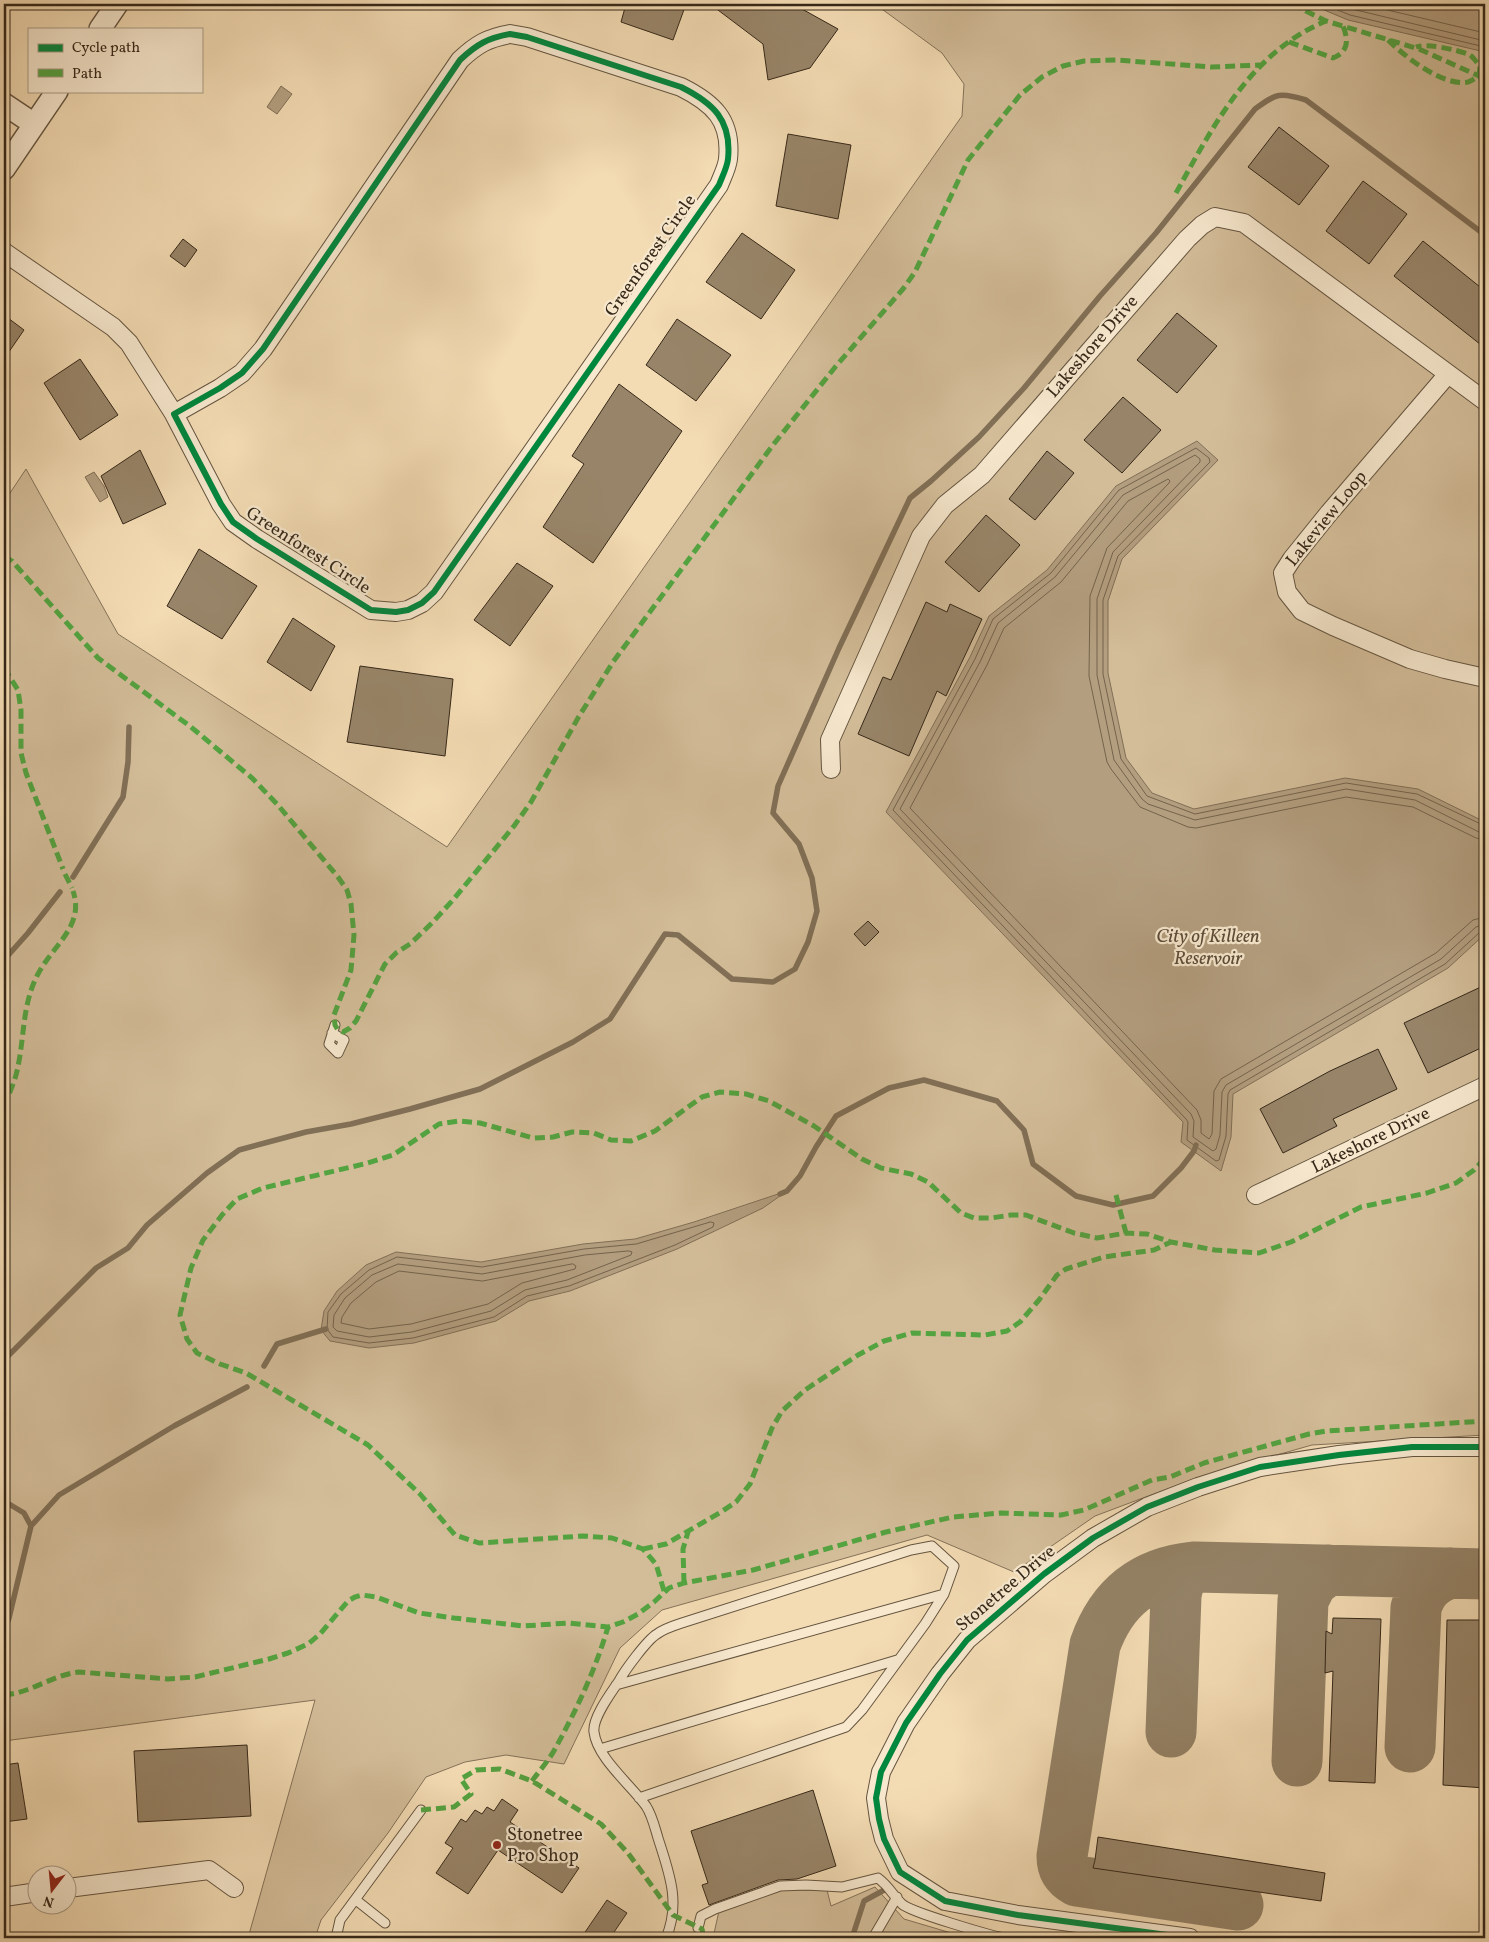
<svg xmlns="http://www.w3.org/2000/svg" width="1489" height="1942" viewBox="0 0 1489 1942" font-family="Vollkorn,serif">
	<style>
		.green { fill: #d3bd99; stroke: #847259 }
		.water { fill: #b39e7f; stroke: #816f56 }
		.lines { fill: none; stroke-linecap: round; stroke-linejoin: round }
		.shore { stroke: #74634c; stroke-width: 1 }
		.stream { stroke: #816f56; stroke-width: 5.5 }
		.taxiway { stroke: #948266; stroke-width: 51 }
		.building { fill: #988569; stroke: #362819 }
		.service-casing { stroke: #655540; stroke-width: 11 }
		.minor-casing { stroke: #655540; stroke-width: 20 }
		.tertiary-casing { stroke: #655540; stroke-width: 24 }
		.service { stroke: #f7e8ce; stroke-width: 9 }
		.minor { stroke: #f7e8ce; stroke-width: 18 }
		.tertiary { stroke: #f7e8ce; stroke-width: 21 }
		.quiet { stroke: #53a340; stroke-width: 5; stroke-dasharray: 10 5; stroke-linecap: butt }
		.cycleway-casing { stroke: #f7e8ce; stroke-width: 9 }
		.cycleway { stroke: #00873e; stroke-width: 6 }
		.poi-dot { fill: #8f2418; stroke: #f7e8ce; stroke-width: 2 }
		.labels { text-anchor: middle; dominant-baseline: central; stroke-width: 4.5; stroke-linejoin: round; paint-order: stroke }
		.street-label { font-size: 18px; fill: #362819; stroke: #f7e8ce }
		.poi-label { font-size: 18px; fill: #362819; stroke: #f7e8ce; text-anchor: start }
		.water-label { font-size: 19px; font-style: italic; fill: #5c4b38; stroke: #f7e8ce }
	</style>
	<rect width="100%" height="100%" fill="#f3dbb3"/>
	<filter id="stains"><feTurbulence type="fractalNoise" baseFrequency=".004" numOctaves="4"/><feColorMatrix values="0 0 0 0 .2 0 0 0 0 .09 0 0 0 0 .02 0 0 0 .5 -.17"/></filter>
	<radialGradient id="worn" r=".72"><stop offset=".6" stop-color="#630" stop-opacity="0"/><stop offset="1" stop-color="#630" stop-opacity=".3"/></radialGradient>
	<path class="green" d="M875,4H1485V1435L1312,1445L1196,1478L1095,1516L1014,1572L927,1535L662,1610L620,1648L564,1764L506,1755L465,1762L426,1777L388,1833L321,1920L315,1938H248L315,1700L4,1741V502L26,469L118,634L447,847L962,116L964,84L942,53Z
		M875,1887L904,1919L968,1938H713L719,1911L780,1890H827L831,1906Z"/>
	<path class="water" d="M1310,4H1485V52L1348,20Z
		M281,86L292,94L277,114L267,107Z
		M1197,441L1218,460L1122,559L1108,601V673L1126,758L1152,793L1194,809L1345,778L1418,789L1485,822V934L1448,968L1233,1094L1231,1137L1221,1171L1181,1142L1183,1122L886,812L970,657L989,616L1047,570L1116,486Z
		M94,472L104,486L108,497L100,502L85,477Z
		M787,1191L763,1208L677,1249L570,1291L529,1301L496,1321L414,1343L369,1348L330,1341L321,1330L324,1311L337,1291L366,1265L396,1252L481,1262L583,1244L635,1239L694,1222Z"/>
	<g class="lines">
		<path class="shore" d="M1323,4L1350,15L1485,47
			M1339,4L1352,9L1485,41
			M1362,4L1485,33
			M1485,826L1417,794L1346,783L1195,814L1147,796L1121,759L1103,674V600L1118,556L1210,462L1209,458L1196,448L1119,490L1051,573L993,619L975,659L893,810L1186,1119L1188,1122L1187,1140L1216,1161L1219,1160L1226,1136L1228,1094L1230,1090L1445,964L1480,932L1485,931
			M1485,832H1479L1415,800L1346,789L1195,820L1148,804L1142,799L1114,760L1097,675V599L1113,552L1200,462V459L1195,455L1123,495L1055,577L998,623L980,662L900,809L1191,1114L1194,1121L1193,1137L1213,1151L1216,1149L1220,1135L1222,1092L1226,1085L1441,959L1476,927L1485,924
			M1485,840L1476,838L1413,807L1346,797L1196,828L1188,827L1140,807L1111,769L1107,762L1089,676L1090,596L1107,548L1169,483L1170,481L1168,479L1128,501L1061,582L1004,628L987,665L910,808L1197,1110L1201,1120V1133L1209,1139L1212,1134L1214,1091L1221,1079L1436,953L1473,920L1485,917
			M711,1222L714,1223L713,1227L675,1245L569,1286L527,1296L494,1317L413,1338L369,1343L333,1337L327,1329L328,1312L341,1294L369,1270L397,1257L482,1267L584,1249L636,1244Z
			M629,1251L632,1252L631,1255L567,1280L525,1290L491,1311L412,1332L369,1337L337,1331L333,1327L334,1315L345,1298L372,1275L398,1264L482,1274L585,1255Z
			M573,1264L576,1266L575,1269L522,1283L488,1304L411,1324L369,1329L341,1323L342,1317L351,1303L376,1282L399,1271L482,1281Z"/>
		<path class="stream" d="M73,877L123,797L128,762L129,727
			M4,960L28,933L60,892
			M780,1194L787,1191L800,1176L816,1147L836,1116L889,1088L924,1080L997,1101L1024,1130L1033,1164L1076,1196L1113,1205L1153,1196L1181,1168L1194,1151L1196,1145
			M4,1360L96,1268L128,1248L147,1225L207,1173L239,1150L306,1132L351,1124L410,1109L480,1089L573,1042L610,1019L665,934L678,935L732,979L773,982L795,969L808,942L817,911L812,878L799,844L773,813L778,786L839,648L910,498L931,481L979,437L1024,388L1100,296L1156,233L1255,109C1277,93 1280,92 1306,100L1485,235
			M264,1366L277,1344L326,1329
			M4,1501L24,1513L31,1526
			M4,1632L9,1618L31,1526L59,1495L174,1426L247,1387
			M852,1938L864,1901L886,1889"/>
		<path class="taxiway" d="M1171,1732L1176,1596C1178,1582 1182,1574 1195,1567
			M1410,1747L1416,1608C1421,1590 1432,1579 1450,1573
			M1297,1761L1303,1600L1312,1582L1328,1570
			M1238,1905L1077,1881C1066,1875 1062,1868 1062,1856L1095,1645C1112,1597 1144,1572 1195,1567L1485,1574"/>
	</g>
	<path class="building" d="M626,4H686L673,40L621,22Z
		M710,4H793L838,29L810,68L768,80L763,44Z
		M1279,127L1329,166L1299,205L1248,167Z
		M788,134L851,145L838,219L776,206Z
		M1363,181L1407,214L1369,264L1326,231Z
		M742,233L795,270L761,319L706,282Z
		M183,239L197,250L185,267L170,256Z
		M1423,241L1485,291V348L1394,276Z
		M1177,313L1217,346L1177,393L1137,360Z
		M4,315L24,330L4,359Z
		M677,319L731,355L696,401L646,365Z
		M80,359L118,415L80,440L44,383Z
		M619,384L682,431L593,563L543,527L584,464L572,456Z
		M1123,397L1161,430L1122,473L1084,440Z
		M140,450L166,504L123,524L101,476Z
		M1047,451L1074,473L1035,520L1009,499Z
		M986,515L1020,545L979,592L945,562Z
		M199,549L257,586L222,639L167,606Z
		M517,563L553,586L510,646L474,620Z
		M926,602L947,612L950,604L982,619L946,696L937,691L909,756L858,734L883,677L891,680Z
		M293,618L335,646L311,691L267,662Z
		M360,666L453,679L445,756L347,742Z
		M868,921L879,932L865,946L854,934Z
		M1485,985V1046L1428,1073L1404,1023Z
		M1378,1049L1397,1089L1333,1119L1337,1126L1283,1153L1260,1109L1330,1071Z
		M1333,1618L1381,1619L1375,1783L1329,1781L1333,1671L1325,1673L1326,1631L1332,1634Z
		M1447,1620H1485V1788L1443,1785Z
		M247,1745L251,1816L138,1822L134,1751Z
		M18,1763L27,1819L4,1822V1765Z
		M813,1790L836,1866L797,1879L778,1880L709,1905L702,1885L708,1883L691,1831Z
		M502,1799L518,1810L510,1822L579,1868L562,1893L498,1850L468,1894L436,1873L453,1848L445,1843L461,1819L466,1822L475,1810L482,1814L487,1807L494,1811Z
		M1098,1837L1325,1873L1321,1901L1093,1868L1095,1860Z
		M607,1900L627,1913L610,1938H581Z"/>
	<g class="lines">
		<g class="service-casing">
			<path id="service" d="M332,1033L344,1040L338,1053L329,1044L335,1025
				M616,1685L944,1594
				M600,1749L897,1660
				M639,1798L846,1727L862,1710L925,1624L944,1594L954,1566L932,1546L911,1550L685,1622C676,1625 665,1628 657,1634C647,1640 625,1670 619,1681C611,1693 592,1718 594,1732C597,1758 631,1785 646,1806C652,1815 655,1828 658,1838C669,1873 681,1902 666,1938
				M356,1900L385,1923
				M698,1928L701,1916L715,1909L780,1886L806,1885L842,1887L878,1878C891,1888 892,1895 902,1904C910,1912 989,1935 1004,1938
				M336,1938L340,1920L421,1810
				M873,1938L897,1897"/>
		</g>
		<g class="minor-casing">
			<path id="minor" d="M510,34L527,37L681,87C713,103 732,120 728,159C727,168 722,177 719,185L434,592L422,603L408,610L396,612L371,610L257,539L233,522L221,504L174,414L220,388L242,373L263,349L460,60C477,44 488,38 510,34Z
				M4,252L113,327L129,343L174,414
				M1448,374L1329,513L1292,559L1283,573L1287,592L1302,611L1333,626L1410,659L1445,669L1485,678
				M831,769L830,740L921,536L945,505L982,475L1187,239L1202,225L1215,217L1244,223L1485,401
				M1256,1195L1485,1086
				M68,1888L209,1870L234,1888
				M4,1897L38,1892
				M1190,1938L1018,1915L945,1901L900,1872L884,1839L879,1819L876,1798L881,1772L906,1723L940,1674L967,1640L1044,1574L1093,1538L1147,1507L1198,1487L1260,1467L1339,1455L1412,1447H1485"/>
		</g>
		<g class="tertiary-casing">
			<path id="tertiary" d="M100,29L117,4
				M4,104L34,124
				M4,169L57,91"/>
		</g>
		<use href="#service" class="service"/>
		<use href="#minor" class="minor"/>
		<use href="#tertiary" class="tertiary"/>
		<path class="quiet" d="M1292,4L1326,21L1419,49L1479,76L1485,83
			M1388,40C1404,56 1443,87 1468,82C1472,81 1475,78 1479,76L1480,66C1476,62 1473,56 1468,54C1457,50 1428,43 1416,47
			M1289,42L1333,58C1348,52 1349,41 1343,26
			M1176,193C1213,126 1251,52 1326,21
			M4,556L12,561L98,658L191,727L252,778L277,804L338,877L347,890L351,904L354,935L351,970L334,1015L335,1025L338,1030L343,1032L350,1028L356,1021L385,964L396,953L410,944L432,923L452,901L514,826L531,802L578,718L613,662L773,445L836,366L903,289L915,272L968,160L1020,95L1042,77L1063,66L1084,61L1116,60L1211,67L1260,65
			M4,668L18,690L21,710V753L26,773L63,869
			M65,874L72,888
			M4,1107C8,1096 13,1086 16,1075C25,1041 21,1006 38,974C53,945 85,926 73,891
			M1116,1195L1126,1233
			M643,1549L666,1544L721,1512L736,1502L750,1484L772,1428L782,1411L805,1390L858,1355L884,1341L912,1333L985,1335L1007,1331L1020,1322L1039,1300L1057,1275L1066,1269L1104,1257L1154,1250L1171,1242
			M684,1583L683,1549L688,1532
			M664,1591L656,1564L643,1549L612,1538L583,1536L479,1543L455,1535L420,1494L368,1445L246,1373L220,1364L197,1353L187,1339L180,1315L191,1268L203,1240L222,1215L237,1199L263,1188L368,1163L393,1155L439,1124L459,1121L480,1123L533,1138L553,1137L572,1132L594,1133L611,1140L631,1141L655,1131L702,1097L720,1092L746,1094L769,1101L814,1126L862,1159L881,1168L911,1174L928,1182L961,1213L974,1218H991L1011,1215H1026L1074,1233L1097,1238L1126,1233L1147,1234L1171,1242L1215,1250L1259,1253L1291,1242L1361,1207L1427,1193L1456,1183L1474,1170L1485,1158
			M4,1695C31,1693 52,1675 79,1672L168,1679L195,1677L269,1659L288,1653L308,1644L320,1634L348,1601L355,1597L362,1595L376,1597L419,1613L454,1618L523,1626L568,1623L608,1627
			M532,1781C540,1770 550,1759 556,1747C577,1709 596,1668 608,1627L623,1622L638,1614L654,1602L669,1588L684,1583L753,1570L886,1532L953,1517L1001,1513L1061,1515L1084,1510L1152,1480L1170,1477L1204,1463L1309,1434L1326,1431L1485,1421
			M421,1810L454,1807L471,1794L461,1779L476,1770L500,1769L532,1781L561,1799L601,1824L628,1853L673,1915L702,1929L704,1938"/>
		<g class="cycleway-casing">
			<path id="cycleway" d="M510,34L527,37L681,87C713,103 732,120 728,159C727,168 722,177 719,185L434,592L422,603L408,610L396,612L371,610L257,539L233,522L221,504L174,414L220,388L242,373L263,349L460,60C477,44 488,38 510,34Z
				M1190,1938L1018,1915L945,1901L900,1872L884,1839L879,1819L876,1798L881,1772L906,1723L940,1674L967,1640L1044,1574L1093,1538L1147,1507L1198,1487L1260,1467L1339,1455L1412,1447H1485"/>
		</g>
		<use href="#cycleway" class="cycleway"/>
	</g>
	<circle class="poi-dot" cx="497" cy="1845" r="5"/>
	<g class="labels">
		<g class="street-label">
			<text transform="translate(651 256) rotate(-55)">Greenforest Circle</text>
			<text transform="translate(1093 347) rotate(-49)">Lakeshore Drive</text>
			<text transform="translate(1327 519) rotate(-51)">Lakeview Loop</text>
			<text transform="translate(308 551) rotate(33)">Greenforest Circle</text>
			<text transform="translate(1371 1141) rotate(-26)">Lakeshore Drive</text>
			<text transform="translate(1006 1589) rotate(-40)">Stonetree Drive</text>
		</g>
		<g class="poi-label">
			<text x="507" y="1835">Stonetree<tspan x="507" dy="21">Pro Shop</tspan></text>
		</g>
		<g class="water-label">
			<text x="1208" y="937">City of Killeen<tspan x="1208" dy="22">Reservoir</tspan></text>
		</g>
	</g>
	<rect width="1489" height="1942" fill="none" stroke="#f3dbb3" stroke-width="20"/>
	<rect x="5" y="5" width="1479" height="1932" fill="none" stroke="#362819" stroke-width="2.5"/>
	<rect x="10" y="10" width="1469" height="1922" fill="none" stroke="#362819"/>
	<rect x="28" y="28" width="175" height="65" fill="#f7e8ce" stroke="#aa9b86"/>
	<rect x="38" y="44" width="25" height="8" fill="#00873e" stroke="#aa9b86"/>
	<text x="72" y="52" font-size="15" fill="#362819">Cycle path</text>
	<rect x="38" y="69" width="25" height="8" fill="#53a340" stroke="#aa9b86"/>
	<text x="72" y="78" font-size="15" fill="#362819">Path</text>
	<g transform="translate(52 1890) rotate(196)"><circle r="24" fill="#f7e8ce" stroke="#aa9b86"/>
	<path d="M0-4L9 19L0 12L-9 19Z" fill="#8f2418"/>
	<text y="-8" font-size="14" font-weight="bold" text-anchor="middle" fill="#362819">N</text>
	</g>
	<rect width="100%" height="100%" filter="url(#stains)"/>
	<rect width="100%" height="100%" fill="url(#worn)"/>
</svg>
